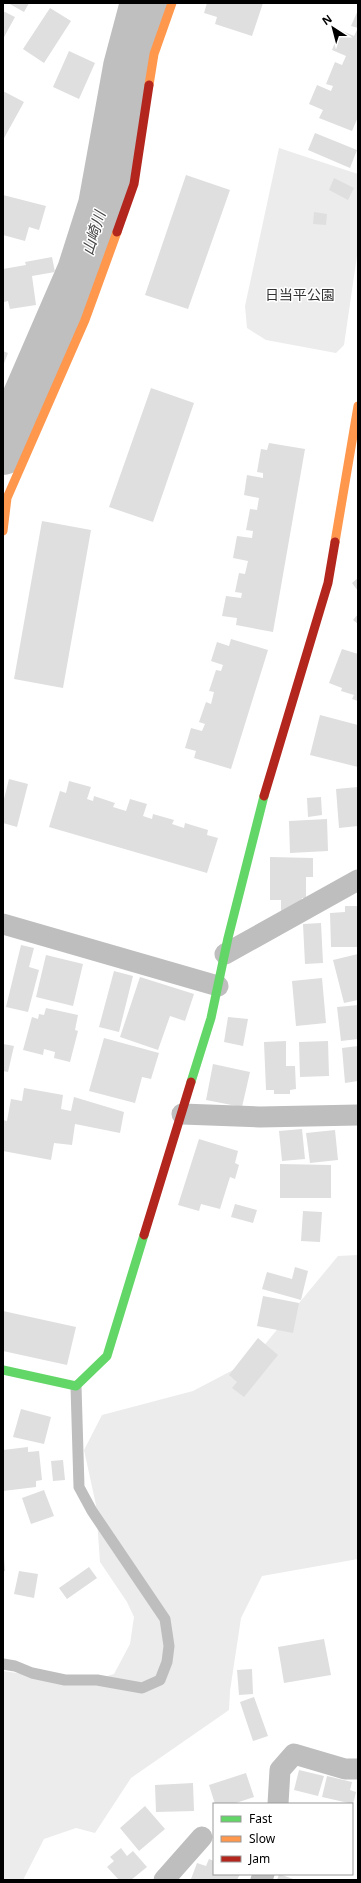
<svg xmlns="http://www.w3.org/2000/svg" width="361" height="1883" viewBox="0 0 361 1883" font-family="'Noto Sans','Noto Sans JP',sans-serif">
	<style>
		.green { fill: #ececec }
		.lines { fill: none; stroke-linecap: round; stroke-linejoin: round }
		.river { stroke: #bfbfbf; stroke-width: 48 }
		.building { fill: #dfdfdf }
		.lane { stroke: #bebebe; stroke-width: 11 }
		.street { stroke: #bebebe; stroke-width: 21 }
		.fast { stroke: #63d668; stroke-width: 9 }
		.slow { stroke: #ff974d; stroke-width: 9 }
		.jam { stroke: #b3261e; stroke-width: 9 }
		.labels { text-anchor: middle; dominant-baseline: central; stroke-width: 3; stroke-linejoin: round; paint-order: stroke }
		.park-label { font-size: 14px; fill: #333; stroke: #fff }
		.water-label { font-size: 15px; font-style: italic; fill: #444; stroke: #fff }
	</style>
	<rect width="100%" height="100%" fill="#fff"/>
	<path class="green" d="M279,148L358,174V249L344,345L336,353L266,340L247,328L245,306Z
		M358,1255V1559L262,1576L241,1618L230,1691L229,1710L131,1778L95,1833L76,1828L44,1839L23,1880H3V1671L85,1683L114,1674L130,1644L134,1617L127,1602L100,1562L96,1505L84,1450L102,1415L193,1391L252,1360L338,1256Z"/>
	<g class="lines">
		<path class="river" d="M3,451L81,271L102,205L127,67L144,3"/>
	</g>
	<path class="building" d="M8,3H29L24,12Z
		M207,3H263L252,36L215,24L217,17L204,13Z
		M50,8L71,21L44,63L23,49Z
		M358,10V117L352,131L319,118L323,110L309,104L317,85L331,91L333,86L326,84L335,62L342,65L346,56L332,50L340,30L354,36L358,28L351,26Z
		M3,11L15,17L3,39Z
		M69,51L95,63L79,99L53,87Z
		M3,91L24,102L3,140Z
		M315,133L357,150L350,168L308,150Z
		M186,175L230,190L188,309L145,295Z
		M334,178L354,188L348,200L329,190Z
		M3,195L46,206L39,230L29,227L25,241L3,235Z
		M314,212L327,214L326,225L313,224Z
		M52,257L55,272L32,276L36,305L10,309L8,301L4,302L3,269L26,265L25,262Z
		M3,351L8,353L3,366Z
		M151,388L194,403L153,522L109,507Z
		M269,443L305,449L273,632L236,625L237,618L222,616L226,596L241,598L242,593L235,592L239,573L245,574L248,561L233,558L237,536L252,538L253,531L246,530L250,509L257,510L259,498L244,495L247,475L263,478V473L257,472L261,449L267,450Z
		M42,521L91,530L63,688L14,679Z
		M358,578V591L352,583Z
		M358,614V624L353,620Z
		M231,639L268,650L231,769L194,758L196,751L185,748L191,728L202,731L205,724L199,722L206,702L211,704L214,692L209,691L216,670L221,671L223,665L211,661L217,642L229,646Z
		M342,649L358,654V701L352,699L354,695L341,691L342,688L329,683Z
		M320,715L358,725V767L310,755Z
		M9,779L28,784L17,827L3,823V803Z
		M69,781L91,787L87,799L93,801L94,796L115,803L113,807L126,811L130,799L147,804L143,816L152,819L153,814L174,820L172,824L184,828L185,823L208,830L207,835L218,838L207,873L49,827L60,791L66,793Z
		M358,787V826L339,828L336,789Z
		M321,797L322,815L308,817L307,798Z
		M327,819L328,851L290,853L289,821Z
		M270,857L313,858V877H306V898H302L301,901L281,911V900H270Z
		M345,906H358V947H331L330,913L345,912Z
		M321,923L323,963L305,964L303,924Z
		M21,945L34,948L29,967L39,970L28,1012L6,1007Z
		M358,954V1000L344,1003L333,960Z
		M46,955L83,964L73,1006L36,997Z
		M114,971L133,976L119,1032L99,1027Z
		M140,977L194,994L185,1021L170,1016L158,1050L120,1037Z
		M322,978L326,1023L296,1026L292,981Z
		M358,1005V1039L341,1041L337,1007Z
		M46,1008L78,1015L75,1030L78,1031L70,1062L54,1058L55,1052L44,1049L43,1055L23,1050L32,1017L38,1019L39,1014L44,1015Z
		M228,1017L248,1019L243,1046L224,1042Z
		M104,1038L159,1053L151,1079L142,1077L135,1103L89,1091Z
		M286,1041V1066H295L296,1089L290,1090V1094H274V1090H266L264,1042Z
		M328,1041L329,1076L300,1077L299,1042Z
		M3,1044L14,1046L8,1072L3,1071Z
		M358,1046V1081L345,1083L342,1048Z
		M213,1064L250,1072L242,1107L206,1100Z
		M24,1088L63,1095L61,1109L71,1111L74,1097L124,1112L120,1133L75,1124L72,1145L54,1143L51,1160L3,1151V1120L7,1121L11,1099L22,1101Z
		M302,1129L305,1159L282,1161L279,1131Z
		M335,1130L338,1160L310,1163L306,1133Z
		M199,1139L238,1151L235,1163L239,1165L235,1179L230,1177L220,1209L201,1204L199,1211L178,1205Z
		M280,1164L331,1165V1198H280Z
		M235,1204L257,1210L253,1223L231,1217Z
		M303,1211L322,1212L320,1242L301,1241Z
		M295,1267L308,1271L301,1300L262,1289L267,1272L292,1279Z
		M263,1296L299,1303L293,1333L257,1326Z
		M3,1311L76,1327L67,1365L3,1351Z
		M258,1338L278,1355L244,1397L232,1388L237,1382L229,1375Z
		M21,1409L51,1417L44,1444L13,1437Z
		M28,1447V1452L39,1451L42,1480L36,1481V1487L3,1491V1450Z
		M63,1460L65,1480L53,1481L51,1461Z
		M44,1490L54,1516L31,1524L22,1498Z
		M3,1557H4L5,1571H3Z
		M89,1567L97,1578L67,1599L59,1588Z
		M19,1571L38,1574L34,1598L14,1594Z
		M324,1639L331,1675L284,1683L278,1647Z
		M252,1669L253,1694L239,1695L237,1670Z
		M254,1697L268,1736L253,1741L240,1702Z
		M299,1770L324,1776L318,1796L294,1790Z
		M246,1773L254,1797L233,1804H215L209,1785Z
		M327,1776L352,1782L350,1790L356,1792L353,1804L322,1797Z
		M193,1783L194,1811L156,1812L155,1785Z
		M145,1806L165,1829L139,1851L120,1828Z
		M121,1848L127,1856L133,1851L147,1867L131,1880H119L107,1867L114,1861L110,1857Z
		M209,1859L214,1861V1874H240L237,1880L191,1879L197,1863L206,1866Z
		M279,1874L296,1880H277Z"/>
	<g class="lines">
		<path class="lane" d="M3,1664L15,1666L32,1673L65,1680H97L142,1688L160,1680L167,1662L169,1646L165,1619L92,1511L79,1487L76,1386"/>
		<path class="street" d="M3,924L218,986
			M225,954L358,880
			M182,1114L260,1117L358,1115
			M278,1804L280,1770L294,1754L345,1769H358
			M164,1880L202,1837
			M261,1880L264,1874"/>
		<path class="fast" d="M191,1082L211,1018L228,938L264,796
			M3,1370L76,1386L107,1356L144,1235"/>
		<path class="slow" d="M149,85L154,54L172,3
			M3,531L7,498L85,320L117,232
			M335,542L358,406"/>
		<path class="jam" d="M117,232L134,184L149,85
			M264,796L328,583L335,542
			M144,1235L191,1082"/>
	</g>
	<g class="labels">
		<g class="park-label">
			<text x="300" y="294">日当平公園</text>
		</g>
		<g class="water-label">
			<text transform="translate(93 233) rotate(-73)">山崎川</text>
		</g>
	</g>
	<rect width="361" height="1883" fill="none" stroke="#000000" stroke-width="8"/>
	<rect x="213" y="1803" width="140" height="72" fill="#ffffff" stroke="#999999"/>
	<rect x="221" y="1816" width="20" height="6" fill="#63d668" stroke="#999999"/>
	<text x="249" y="1823" font-size="12" fill="#000000">Fast</text>
	<rect x="221" y="1836" width="20" height="6" fill="#ff974d" stroke="#999999"/>
	<text x="249" y="1843" font-size="12" fill="#000000">Slow</text>
	<rect x="221" y="1856" width="20" height="6" fill="#b3261e" stroke="#999999"/>
	<text x="249" y="1863" font-size="12" fill="#000000">Jam</text>
	<g transform="translate(333 28) rotate(324)" stroke="#ffffff" stroke-width="3" paint-order="stroke">
	<path d="M0-3L7 15L0 10L-7 15Z" fill="#000000"/>
	<text y="-6" font-size="11" font-weight="bold" text-anchor="middle" fill="#000000">N</text>
	</g>
</svg>
